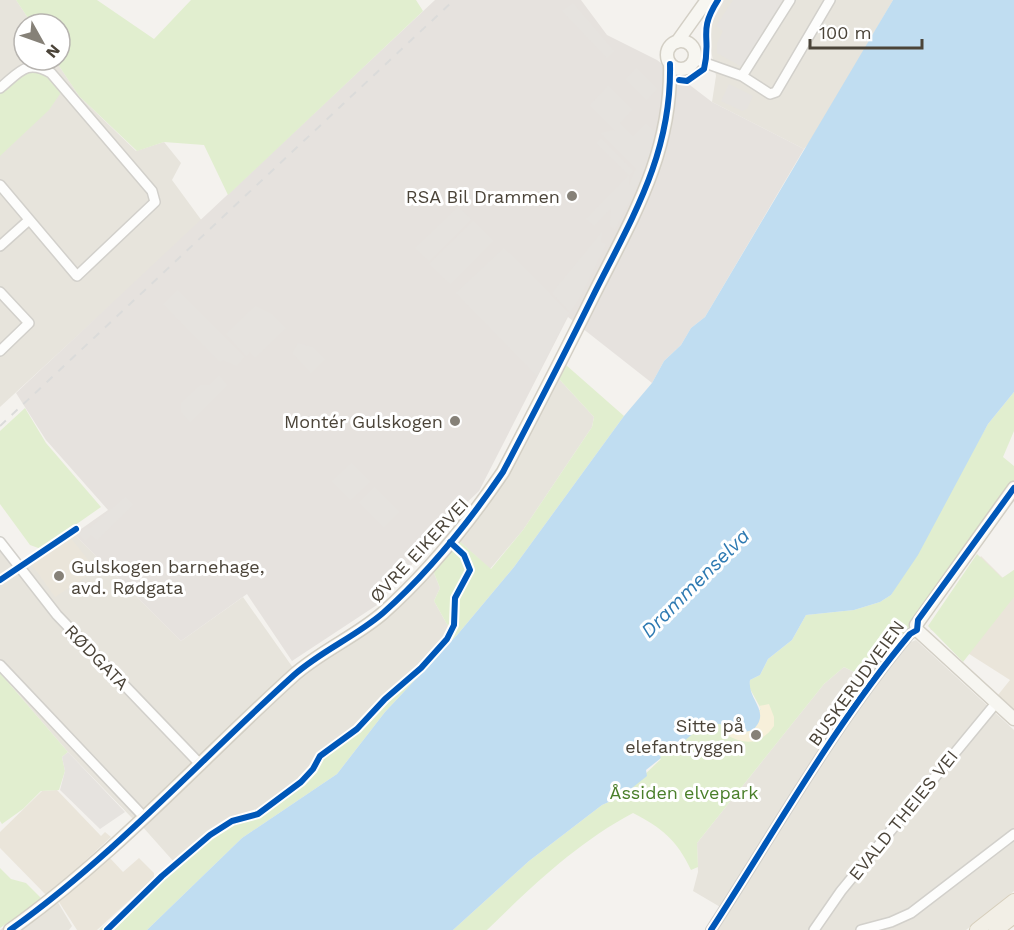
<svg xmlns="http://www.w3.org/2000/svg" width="1014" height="930" viewBox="0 0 1014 930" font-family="'Work Sans',sans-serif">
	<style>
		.residential { fill: #e7e4dc }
		.industrial { fill: #e6e2de }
		.education { fill: #eae5da }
		.green { fill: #e1eecf }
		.sand { fill: #f7f0da }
		.parking { fill: #e6e3df }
		.water { fill: #c0ddf1 }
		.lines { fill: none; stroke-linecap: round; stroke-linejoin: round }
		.minor-casing { stroke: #d2d0cb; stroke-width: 12 }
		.secondary-casing { stroke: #d3cfc5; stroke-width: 15 }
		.primary-casing { stroke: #d6cebb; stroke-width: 16 }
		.minor { stroke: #fdfdfc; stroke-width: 9 }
		.secondary { stroke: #f7f6f1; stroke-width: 12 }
		.primary { stroke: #f2efe6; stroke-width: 14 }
		.rail { stroke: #dbdbda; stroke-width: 2; stroke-dasharray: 8 8; stroke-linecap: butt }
		.cycleway-casing { stroke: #fff; stroke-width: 10 }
		.cycleway { stroke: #0057b8; stroke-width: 6 }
		.poi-dot { fill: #868178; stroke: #fff; stroke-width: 2 }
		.labels { text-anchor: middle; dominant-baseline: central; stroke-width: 6; stroke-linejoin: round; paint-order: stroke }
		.poi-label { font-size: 18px; fill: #4b4439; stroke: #fff; text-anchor: end }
		.street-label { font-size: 18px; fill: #4b4439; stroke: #fff }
		.park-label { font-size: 18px; fill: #4a7f2a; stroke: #fff }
		.water-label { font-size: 20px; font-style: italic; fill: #2e7ab2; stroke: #fff }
	</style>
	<rect width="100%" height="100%" fill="#f4f2ee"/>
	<path class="residential" d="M0,0H16L32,24H24V60H55L79,96L136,151L164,142L181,163L172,180L202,221L0,407Z
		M724,0H893L813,138L804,149L712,102L716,76L707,30Z
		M559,379L594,417L592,427L523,530L490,569L458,540L509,471Z
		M74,534L181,641L243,597L296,672L385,616L432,568L440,588L434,601L448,626L447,639L421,668L385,699L357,729L320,756L313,769L301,782L258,814L221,827L174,862L141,825L56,899L72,926L69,930H0L42,899L133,819L68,752L0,673V542L17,565Z
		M916,640L1014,730V891L966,930H715L727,911L693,891L698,872L697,843L824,684L844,667L860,675L892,650Z"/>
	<path class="industrial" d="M435,0H581L607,35L657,60L712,102L804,149L705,317L691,328L681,345L664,361L652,383L568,317L479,491L456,513L377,605L292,661L247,594L181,641L74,534L108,510L46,440L16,393Z"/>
	<path class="education" d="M70,537L96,570L55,597L30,562Z
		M981,556L1003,578L1014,570V709L998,695L1010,680L930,629Z
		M57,790L101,836L105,832L111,837L47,896L0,848V832L42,791Z
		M109,857L123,872L139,858L154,873V878L97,930H77L59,902Z"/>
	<path class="green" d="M16,0H97L154,39L191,0H416L423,11L228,195L204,145L164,142L137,151L79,96L55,60H60V24H32Z
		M25,71H44L62,91L49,110L0,156V92Z
		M566,365L624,416L514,567L458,634L385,712L337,774L242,838L147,930H99L221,827L258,814L301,782L313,769L320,756L357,729L385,699L421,668L447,639L448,626L434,601L440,588L432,568L458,540L491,569L523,530L592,427L594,417L559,379Z
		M1014,392V431L1003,457L1014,466V482L997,509L904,636L892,650L860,675L844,667L824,684L697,843L698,867L691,870C677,840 662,828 633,813C578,842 531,887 487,930H453L529,861L602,805L622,796L661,759L659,756L671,745L674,748L704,724H720L728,730L761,709L749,687L750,680L760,675L768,659L792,640L806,615L854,610L880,602L891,595L988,424Z
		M25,408L46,443L101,507L41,549L30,545L0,504V431Z
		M977,554L1002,578L1014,570V597L963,662L928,626Z
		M0,673L68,752L62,757L65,771L59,790L41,791L23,809L2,824L0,821Z
		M0,868L11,879L26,883L42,899L0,928Z"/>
	<path class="sand" d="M769,704L774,717V726C761,744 746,746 727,735L728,730L737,734L761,709L759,706Z"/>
	<path class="parking" d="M733,0H785L742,67L717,53V43L723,31L716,26Z
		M573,3L614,51L607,58L562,11Z
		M636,68L657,89L647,100L626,79Z
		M729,84L753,96L747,109L742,111L721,101Z
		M608,86L632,110L620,123L633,136L646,123L655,132L647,167L615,229L610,226L611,208L594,226L586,219L629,175L596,143L601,138L633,171L629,175V185L636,168L601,133L613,130L617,132L590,105Z
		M458,207L471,219L429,261L415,248Z
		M473,221L493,241L450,284L429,264Z
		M602,232L601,242L606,244L580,297L570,312L552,293Z
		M504,248L569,313L537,376L456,293Z
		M177,290L244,357L237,366L223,360L220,362L163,304Z
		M255,306L273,315L286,328L255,358L250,352L246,356L226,334Z
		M298,343L313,347L325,359L311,373L292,353Z
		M219,375L227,385L190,422L181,412V403L200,385H209Z
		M351,463L370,482L351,500L332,481Z
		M374,487L399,512L384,527L359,502Z
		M125,497L133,505L97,540L91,535L85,541L79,534L86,527L89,529Z
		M68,752L125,812L100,829L60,790L65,771L62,757Z"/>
	<path class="water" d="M893,0H1014V392L988,424L918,555L891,595L880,602L854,610L806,615L792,640L768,659L760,675L750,680C747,700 772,711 753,730L737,734L720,724H704L675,749L671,745L660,756L661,758L646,770L647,776L622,796L602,805L529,861L453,930H147L242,838L337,774L385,712L458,634L514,567L624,416L652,383L664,361L681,345L691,328L705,317Z"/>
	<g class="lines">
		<g class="minor-casing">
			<path id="minor" d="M694,59L742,76L790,0
				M742,76L770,94L776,92L830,0
				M0,88C20,72 26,59 51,73L152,191L155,202L77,276L0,185
				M0,246L29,220
				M0,292L29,323L0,351
				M0,542L57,615L201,765
				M0,665L144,817
				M711,930C776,830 834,725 910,634L917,630
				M814,930L841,891L996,703
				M861,930L891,922L911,913L1014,834"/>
		</g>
		<g class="secondary-casing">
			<path id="secondary" d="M667 55a14 14 0 1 1 28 0a14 14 0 1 1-28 0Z
				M677,42L707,0
				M1014,488L916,625L917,630L1014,719
				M10,930C114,856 200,760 294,675C321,651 355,637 383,613C429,572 469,522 503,472C534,413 564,355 593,296C632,218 672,154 670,64"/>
		</g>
		<g class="primary-casing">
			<path id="primary" d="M977,930L1014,901
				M996,930L1014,916"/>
		</g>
		<use href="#minor" class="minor"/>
		<use href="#secondary" class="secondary"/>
		<use href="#primary" class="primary"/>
		<path class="rail" d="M0,426L454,0"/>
		<g class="cycleway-casing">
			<path id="cycleway" d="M679,80L687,81L704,69C712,36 697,33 718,0
				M0,580L76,529
				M10,930C114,856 200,760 294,675C321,651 355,637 383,613C429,572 469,522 503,472C534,413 564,355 593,296C632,218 672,154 670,64
				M107,930L162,876L210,835L232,821L258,814L301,782L313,769L320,756L357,729L385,699L421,668L447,639L454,625L455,598L470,570L464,555L450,542
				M711,930C776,830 834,725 910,634L917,630L918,620L1014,488"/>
		</g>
		<use href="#cycleway" class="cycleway"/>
	</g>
	<g class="poi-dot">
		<circle cx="572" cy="196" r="6"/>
		<circle cx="455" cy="421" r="6"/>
		<circle cx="59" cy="576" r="6"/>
		<circle cx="756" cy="735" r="6"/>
	</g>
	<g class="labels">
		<g class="poi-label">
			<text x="560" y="196">RSA Bil Drammen</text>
			<text x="443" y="421">Montér Gulskogen</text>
			<text x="71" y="566" text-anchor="start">Gulskogen barnehage,<tspan x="71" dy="21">avd. Rødgata</tspan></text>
			<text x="744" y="725">Sitte på<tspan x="744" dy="21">elefantryggen</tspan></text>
		</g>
		<g class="street-label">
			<text transform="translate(419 550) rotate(-47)">ØVRE EIKERVEI</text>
			<text transform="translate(97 657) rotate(46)">RØDGATA</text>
			<text transform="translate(856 683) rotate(-54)">BUSKERUDVEIEN</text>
			<text transform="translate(903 815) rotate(-51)">EVALD THEIES VEI</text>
		</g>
		<g class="park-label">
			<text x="684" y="792">Åssiden elvepark</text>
		</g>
		<g class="water-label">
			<text transform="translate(695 583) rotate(-45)">Drammenselva</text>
		</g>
	</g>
	<g transform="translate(42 42) rotate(130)"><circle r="28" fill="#ffffff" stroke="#b7b4b0" stroke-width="1.5"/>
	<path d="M0-4.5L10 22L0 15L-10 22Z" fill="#868178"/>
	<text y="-9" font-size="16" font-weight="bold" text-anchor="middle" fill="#4b4439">N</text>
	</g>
	<path d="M810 39v9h112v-9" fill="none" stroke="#4b4439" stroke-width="3"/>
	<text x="819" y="39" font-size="18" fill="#4b4439" stroke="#ffffff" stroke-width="4.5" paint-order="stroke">100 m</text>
</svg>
